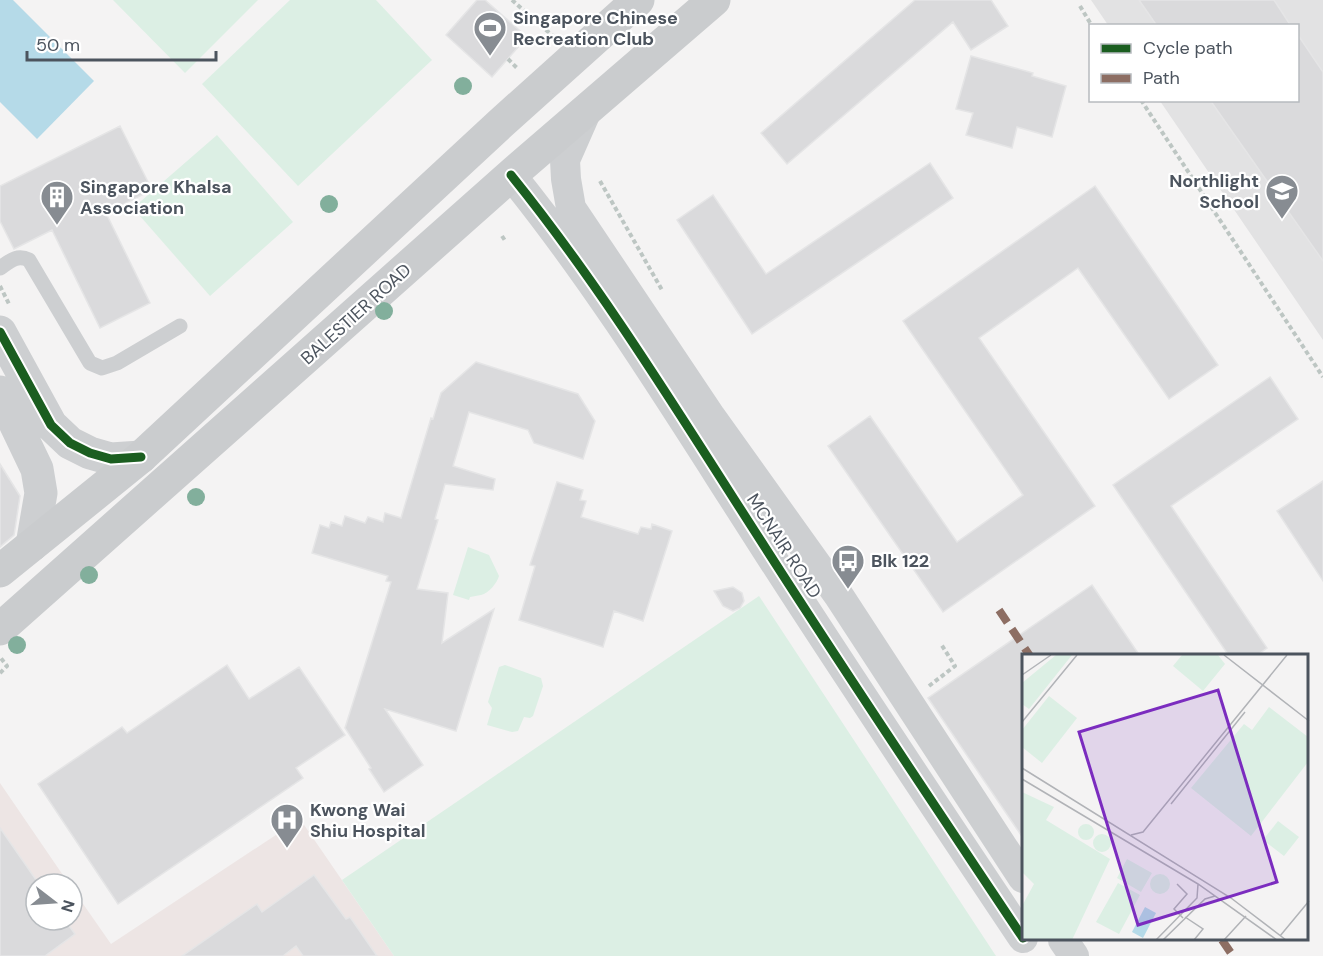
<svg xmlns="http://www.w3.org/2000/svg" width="1323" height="956" viewBox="0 0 1323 956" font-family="'DM Sans',sans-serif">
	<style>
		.education { fill: #e2e2e3 }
		.medical { fill: #ede5e4 }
		.green { fill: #dcefe4 }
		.water { fill: #b5dae8 }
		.building { fill: #dadadc; stroke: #e5e5e6; stroke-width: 1.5 }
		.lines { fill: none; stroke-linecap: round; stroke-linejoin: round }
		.path { stroke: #bdc6c3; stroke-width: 4; stroke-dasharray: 4.5 3; stroke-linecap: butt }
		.service { stroke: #cdcfd1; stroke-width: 15 }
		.minor { stroke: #cdcfd1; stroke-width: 30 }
		.tertiary { stroke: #cdcfd1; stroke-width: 33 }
		.primary { stroke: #caccce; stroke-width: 33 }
		.quiet { stroke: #8d6e63; stroke-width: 8; stroke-dasharray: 15 8; stroke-linecap: butt }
		.cycleway-casing { stroke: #fff; stroke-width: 13 }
		.cycleway { stroke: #1b5e20; stroke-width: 9 }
		.tree { fill: #82af9c }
		.labels { text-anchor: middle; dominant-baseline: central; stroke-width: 4.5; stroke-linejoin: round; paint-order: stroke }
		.poi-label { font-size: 18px; font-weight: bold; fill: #4c545e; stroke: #fff; text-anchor: start }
		.street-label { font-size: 18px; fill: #4c545e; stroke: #fff }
		.inset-road { fill: none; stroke: #b1b3b7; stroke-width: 1.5 }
		.view { fill: #7b2cbf; fill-opacity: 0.15; stroke: #7b2cbf; stroke-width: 3 }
		.inset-edge { fill: none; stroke: #4c545e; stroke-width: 3 }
	</style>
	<rect width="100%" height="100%" fill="#f4f3f3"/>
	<path class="education" d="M1091,0H1323V340L1160,101L1298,100V26L1108,25Z"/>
	<path class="medical" d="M0,783L69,884H36V920H72V888L111,944L300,819L394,956H0Z"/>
	<path class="green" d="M113,0H258L185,73Z
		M290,0H376L432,60L298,186L202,84Z
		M217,135L293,222L210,296L133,208Z
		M468,547L489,555L499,576C497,583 489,593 481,595C477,596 474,596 470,597L469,600L453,595Z
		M759,596L996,956H394L342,880Z
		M505,665L541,678L543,686L533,716L530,718L524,717L518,731L512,732L487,725L492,708L488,702L499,667Z"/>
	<path class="water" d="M0,0H13L94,81L37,139L0,102Z"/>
	<path class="building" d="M477,0H485L527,37L492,77L446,35Z
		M915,0H991L1008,26L971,50L953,22L787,164L761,133Z
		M1139,0H1274L1291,26H1157Z
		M1298,35L1323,72V261L1210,100H1298Z
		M971,56L1033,73L1032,76L1066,86L1052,137L1017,127L1012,148L966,135L973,113L956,109Z
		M120,126L152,190L106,213L150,303L100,328L52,230L14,249L0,221V186Z
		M930,163L953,198L752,334L677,220L713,195L766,274Z
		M1095,186L1218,365L1169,399L1078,268L979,338L1095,506L943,612L828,446L870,416L957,542L1023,495L903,321Z
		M476,362L578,394L595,421L583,459L534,443L528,430L469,412L453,466L495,479L493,490L445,484L435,519L438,520L417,589L448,593L442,643L494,609L456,731L385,709L423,765L384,792L369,769L371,768L345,728L391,582L386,581L388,576L312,553L320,525L329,528L331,522L342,526L345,516L365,523L368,517L383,522L385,513L401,518L431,418L433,419L441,393Z
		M1270,377L1298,419L1171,506L1267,648L1256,656H1229L1113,485Z
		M0,464L20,496L14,535L0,547Z
		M1323,481V581L1277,511Z
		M557,482L583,490L580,500L586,501L581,517L638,534L641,527L651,529L652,524L672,531L643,621L614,611L603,647L519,620L535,566L530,565Z
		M1092,585L1140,656H1023V838L928,698Z
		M733,587L742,593L744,601L740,608L733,611L723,606L714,591Z
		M227,665L249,699L299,667L345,735L296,768L303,778L118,904L38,784L122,727L127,733Z
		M0,828L39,884H36V920H65L75,934L45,956H0Z
		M314,875L346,919L350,917L377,956H303L296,946L283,956H182L257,904L262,912Z"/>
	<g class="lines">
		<path class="path" d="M512,0L554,37
			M1080,6L1092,26
			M508,59L518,69
			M1141,100L1323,377
			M600,181L662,290
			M502,236L506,242
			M0,286L10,306
			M0,673L7,666L0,657
			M929,686L955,666L941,644"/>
		<path class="service" d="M0,268C10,261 17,254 29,260L90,363L102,368L117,363L180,326"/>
		<path class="minor" d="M587,110L565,160L566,179L571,208L711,417L839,596L1023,878
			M511,175C604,290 681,417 761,541C846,674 935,806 1023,938
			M1063,940L1074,956"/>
		<path class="tertiary" d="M0,332L51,425L70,443L90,453L111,459L141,457
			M0,392L37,469L41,493L32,545"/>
		<path class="primary" d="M0,571L141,457L500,124L638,0
			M0,629L511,175L714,0"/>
		<path class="quiet" d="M999,610L1030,656
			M1222,940L1233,956"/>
		<g class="cycleway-casing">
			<path id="cycleway" d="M511,175C604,290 681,417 761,541C846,674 935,806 1023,938
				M0,332L51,425L70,443L90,453L111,459L141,457"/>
		</g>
		<use href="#cycleway" class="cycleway"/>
	</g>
	<g class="tree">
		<circle cx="463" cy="86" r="9"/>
		<circle cx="329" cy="204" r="9"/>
		<circle cx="384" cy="311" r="9"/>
		<circle cx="196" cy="497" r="9"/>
		<circle cx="89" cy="575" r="9"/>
		<circle cx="17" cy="645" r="9"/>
	</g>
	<defs>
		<g id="stadium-pin" transform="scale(1.725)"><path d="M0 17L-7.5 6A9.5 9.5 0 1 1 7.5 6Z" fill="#878c92" stroke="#fff"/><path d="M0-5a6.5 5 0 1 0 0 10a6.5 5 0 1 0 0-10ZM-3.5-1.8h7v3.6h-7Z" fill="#fff"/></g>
		<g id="school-pin" transform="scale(1.725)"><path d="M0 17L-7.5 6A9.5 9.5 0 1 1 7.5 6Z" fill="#878c92" stroke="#fff"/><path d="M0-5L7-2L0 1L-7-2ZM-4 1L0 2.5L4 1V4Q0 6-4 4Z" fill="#fff"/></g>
		<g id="building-pin" transform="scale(1.725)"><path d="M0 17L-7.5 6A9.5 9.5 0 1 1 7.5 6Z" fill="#878c92" stroke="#fff"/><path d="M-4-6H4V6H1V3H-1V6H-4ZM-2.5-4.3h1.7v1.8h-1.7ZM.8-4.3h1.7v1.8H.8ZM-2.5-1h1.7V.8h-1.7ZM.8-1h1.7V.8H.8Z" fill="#fff"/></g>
		<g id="bus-pin" transform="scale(1.725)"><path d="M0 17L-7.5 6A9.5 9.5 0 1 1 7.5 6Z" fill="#878c92" stroke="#fff"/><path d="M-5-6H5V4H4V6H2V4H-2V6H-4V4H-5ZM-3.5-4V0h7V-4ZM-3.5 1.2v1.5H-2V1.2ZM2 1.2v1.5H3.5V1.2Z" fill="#fff"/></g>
		<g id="hospital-pin" transform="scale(1.725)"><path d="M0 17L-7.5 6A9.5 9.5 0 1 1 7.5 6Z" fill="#878c92" stroke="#fff"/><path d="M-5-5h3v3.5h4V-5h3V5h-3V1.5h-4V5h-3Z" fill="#fff"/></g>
	</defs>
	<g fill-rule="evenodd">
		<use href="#stadium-pin" x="490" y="28"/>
		<use href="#school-pin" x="1282" y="191"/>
		<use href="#building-pin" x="57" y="197"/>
		<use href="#bus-pin" x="848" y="561"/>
		<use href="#hospital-pin" x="287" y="820"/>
	</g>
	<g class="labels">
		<g class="poi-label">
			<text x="513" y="18">Singapore Chinese<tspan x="513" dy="21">Recreation Club</tspan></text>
			<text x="1259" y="181" text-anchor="end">Northlight<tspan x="1259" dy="21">School</tspan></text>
			<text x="80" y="187">Singapore Khalsa<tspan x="80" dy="21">Association</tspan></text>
			<text x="871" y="561">Blk 122</text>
			<text x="310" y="810">Kwong Wai<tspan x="310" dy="21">Shiu Hospital</tspan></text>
		</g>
		<g class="street-label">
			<text transform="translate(356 314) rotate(-42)">BALESTIER ROAD</text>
			<text transform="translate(784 546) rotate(57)">MCNAIR ROAD</text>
		</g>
	</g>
	<g transform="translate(1022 654)">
		<rect width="286" height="286" fill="#f4f3f3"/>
		<path d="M34,1H50L7,55L0,50V29ZM160,1H196L203,10L181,37L151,12ZM27,42L55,64L20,109L0,93V76ZM247,53L286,83V108L229,182L169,134L222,70L230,76ZM0,138L32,153L24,166L88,205L50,286H0V252L12,230L0,218ZM256,167L277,183L262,202L241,186ZM56 178a8 8 0 1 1 16 0a8 8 0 1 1-16 0ZM71 189a9 9 0 1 1 18 0a9 9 0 1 1-18 0ZM105,205L130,219L119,238L95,224ZM128 230a10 10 0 1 1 20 0a10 10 0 1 1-20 0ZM96,229L118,241L97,280L74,268Z" fill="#dcefe4"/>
		<path d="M123,253L134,259L121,284L110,278Z" fill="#b5dae8"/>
		<path class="inset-road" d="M202,1L287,67M0,21L29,1M0,68L55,1M0,114L209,244L264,286M0,125L176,230L255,286M149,150L223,58M109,181L121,178L265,1M155,230L165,240L152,255L161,264M163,263L181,275L172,286M258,282L287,247M134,286L175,244L176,230M141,286L183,245L193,242M202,286L224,262"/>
		<path class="view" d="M196,36L255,228L116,271L57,78Z"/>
		<rect width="286" height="286" class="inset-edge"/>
	</g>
	<rect x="1089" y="24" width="210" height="78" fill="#ffffff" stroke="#b7bbbf" stroke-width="1.5"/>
	<rect x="1101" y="44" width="30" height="9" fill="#1b5e20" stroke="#b7bbbf" stroke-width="1.5"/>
	<text x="1143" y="54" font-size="18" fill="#4c545e">Cycle path</text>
	<rect x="1101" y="74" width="30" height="9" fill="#8d6e63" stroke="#b7bbbf" stroke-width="1.5"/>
	<text x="1143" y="84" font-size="18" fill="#4c545e">Path</text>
	<g transform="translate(54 902) rotate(107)"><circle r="28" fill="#ffffff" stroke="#b7bbbf" stroke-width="1.5"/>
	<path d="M0-4.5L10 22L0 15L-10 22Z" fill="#878c92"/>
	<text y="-9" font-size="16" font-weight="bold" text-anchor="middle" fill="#4c545e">N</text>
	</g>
	<path d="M27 51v9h189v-9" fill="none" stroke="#4c545e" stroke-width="3"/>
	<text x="36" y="51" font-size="18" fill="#4c545e" stroke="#ffffff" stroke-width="4.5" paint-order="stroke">50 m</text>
</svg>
